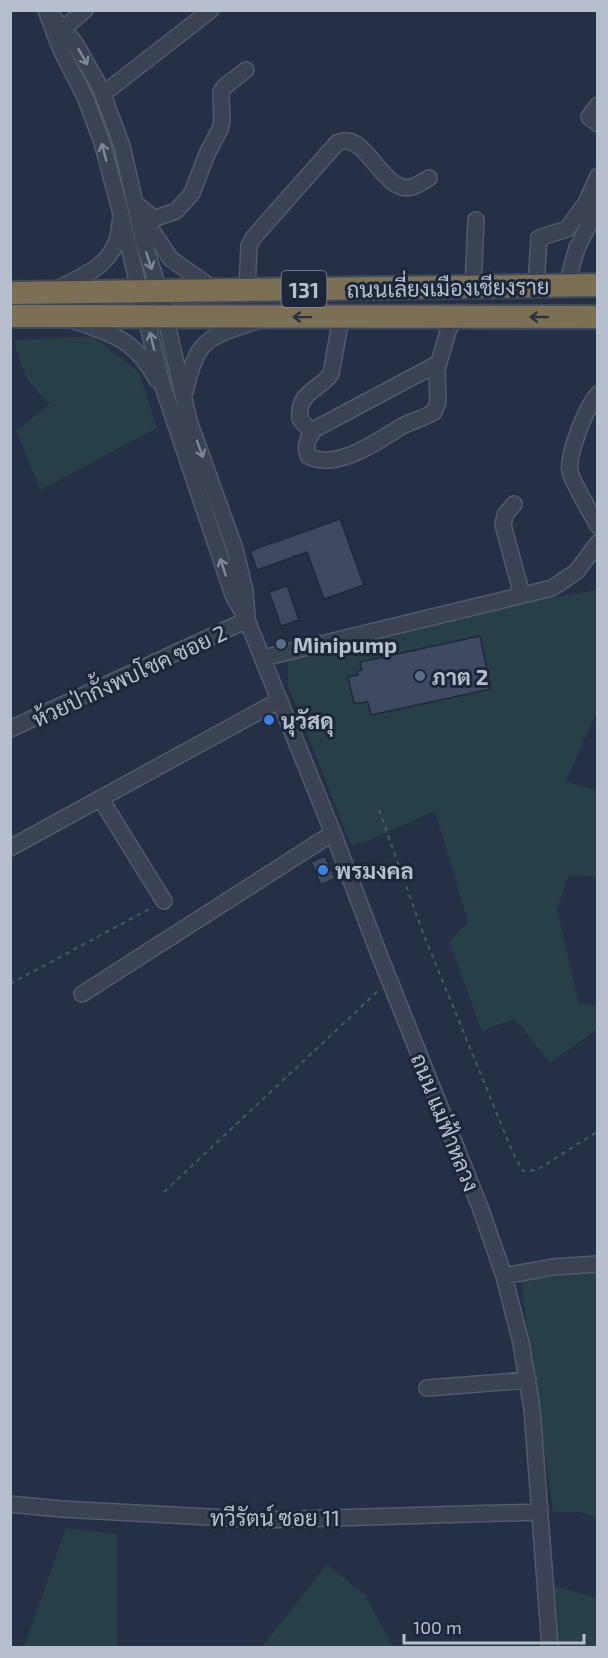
<svg xmlns="http://www.w3.org/2000/svg" width="608" height="1658" viewBox="0 0 608 1658" font-family="'Exo 2',Sarabun,sans-serif">
	<style>
		.green { fill: #273f46 }
		.building { fill: #3f4a62; stroke: #20293c; stroke-width: 1.5 }
		.lines { fill: none; stroke-linecap: round; stroke-linejoin: round }
		.minor-casing { stroke: #525a6c; stroke-width: 18 }
		.highway-casing { stroke: #414a5c; stroke-width: 26 }
		.path { stroke: #455c62; stroke-width: 2; stroke-dasharray: 4.5 4.5; stroke-linecap: butt }
		.minor { stroke: #3a4254; stroke-width: 15 }
		.highway { stroke: #7b7056; stroke-width: 22 }
		.oneway { stroke: #7f8697 }
		.oneway2 { stroke: #2c323e }
		.service-dot { fill: #5c6f8a; stroke: #1e273a; stroke-width: 2 }
		.shop-dot { fill: #3f7fe0; stroke: #1e273a; stroke-width: 2 }
		.labels { text-anchor: middle; dominant-baseline: central; stroke-width: 6; stroke-linejoin: round; paint-order: stroke }
		.shield { fill: #1e273a; stroke: #8991a2; stroke-width: 1.5 }
		.shield-label { font-size: 21px; font-weight: bold; fill: #b7bece }
		.street-label { font-size: 22px; fill: #b7bece; stroke: #1e273a }
		.poi-label { font-size: 22px; font-weight: bold; fill: #b7bece; stroke: #1e273a; text-anchor: start }
	</style>
	<rect width="100%" height="100%" fill="#252f45"/>
	<path class="green" d="M92,336L139,372L157,428L40,490L16,431L50,403C26,384 21,369 14,340Z
		M597,590V711L566,781L597,791V877L569,875L557,909L579,1004L596,1005L597,1007V1029L550,1063L515,1019L482,1031L449,942L468,922L435,811L365,842L351,845L288,686V658L548,598Z
		M597,1264V1518L579,1512H553L521,1282L553,1267Z
		M66,1528L117,1534V1647H24Z
		M327,1564L365,1595L393,1646H531L530,1647H262Z
		M545,1583L597,1598V1647H557Z"/>
	<path class="building" d="M340,519L364,585L324,599L307,552L257,570L250,551Z
		M287,586L299,620L281,626L269,592Z
		M480,636L491,689L371,715L368,702L354,703L348,677L358,675L357,671L362,670L360,662Z
		M325,856L335,878L321,885L311,862Z"/>
	<g class="lines">
		<g class="minor-casing">
			<path id="minor" d="M46,10L61,50L85,97L102,142L120,210L162,384L233,595L247,620L333,833L377,949L480,1207L504,1276L521,1343L532,1409L550,1648
				M53,17L75,43L101,89L122,146L144,243L160,293L189,421L235,549L245,591L247,617
				M63,29L85,10
				M103,94L211,10
				M598,105L589,117L598,124
				M134,202L151,216L156,218L176,211L187,199L192,193L207,154L220,129L222,121L221,92L224,87L246,70
				M140,213L171,259L215,290
				M536,286L539,238L567,229L586,203L598,176
				M566,286L577,248L598,207
				M473,287L476,220
				M57,289C88,274 119,262 120,222
				M247,289L249,246L253,238L337,143C366,128 382,195 412,187C418,185 424,181 429,178
				M75,321C115,335 135,340 157,380
				M439,363L315,429C308,438 304,445 308,456C335,471 377,442 399,428C410,421 423,419 434,412L438,402L437,369L452,318
				M185,392C197,341 204,338 254,322
				M598,394C586,407 567,455 570,472C572,481 592,515 598,526
				M312,433L300,419C297,392 317,392 331,374L341,318
				M514,504L505,515L503,525L522,595
				M263,658L552,588L576,572L598,543
				M10,729L247,620
				M100,798L164,901
				M10,848L280,700
				M82,994L333,833
				M504,1276L553,1267L598,1264
				M427,1388L528,1380
				M10,1504L61,1509L263,1520L540,1512"/>
		</g>
		<g class="highway-casing">
			<path id="highway" d="M10,293L598,285
				M10,316L598,317"/>
		</g>
		<path class="path" d="M379,810L423,933L513,1153L523,1171L537,1170L598,1131
			M10,984L153,907
			M164,1192L379,990"/>
		<use href="#minor" class="minor"/>
		<use href="#highway" class="highway"/>
	</g>
	<defs><path id="oneway-shaft" d="M-6 0H5M1.5-3L5.5 0L1.5 3" fill="none" stroke-width="1.6" stroke-linecap="round" stroke-linejoin="round" transform="scale(1.5)"/></defs>
	<g class="oneway">
		<use href="#oneway-shaft" transform="translate(83 57) rotate(60)"/>
		<use href="#oneway-shaft" transform="translate(104 152) rotate(-105)"/>
		<use href="#oneway-shaft" transform="translate(149 261) rotate(72)"/>
		<use href="#oneway-shaft" transform="translate(152 341) rotate(-104)"/>
		<use href="#oneway-shaft" transform="translate(200 449) rotate(70)"/>
		<use href="#oneway-shaft" transform="translate(223 567) rotate(-108)"/>
	</g>
	<g class="oneway2">
		<use href="#oneway-shaft" transform="translate(302 317) rotate(-179)"/>
		<use href="#oneway-shaft" transform="translate(539 317) rotate(180)"/>
	</g>
	<g class="service-dot">
		<circle cx="281" cy="644" r="6"/>
		<circle cx="420" cy="676" r="6"/>
	</g>
	<g class="shop-dot">
		<circle cx="269" cy="720" r="6"/>
		<circle cx="323" cy="870" r="6"/>
	</g>
	<g class="labels">
		<rect class="shield" x="281.5" y="271" width="45" height="36" rx="4.5"/>
		<g class="shield-label">
			<text x="304" y="289">131</text>
		</g>
		<g class="street-label">
			<text transform="translate(448 287) rotate(-1)">ถนนเลี่ยงเมืองเชียงราย</text>
			<text transform="translate(129 675) rotate(-25)">ห้วยป่ากั้งพบโชค ซอย 2</text>
			<text transform="translate(446 1122) rotate(68)">ถนน แม่ฟ้าหลวง</text>
			<text x="275" y="1517">ทวีรัตน์ ซอย 11</text>
		</g>
		<g class="poi-label">
			<text x="293" y="644">Minipump</text>
			<text x="432" y="676">ภาต 2</text>
			<text x="281" y="720">นุวัสดุ</text>
			<text x="335" y="870">พรมงคล</text>
		</g>
	</g>
	<rect width="608" height="1658" fill="none" stroke="#b7bece" stroke-width="24"/>
	<path d="M404 1634v9h180v-9" fill="none" stroke="#b7bece" stroke-width="3"/>
	<text x="413" y="1634" font-size="18" fill="#b7bece" stroke="#1e273a" stroke-width="4.5" paint-order="stroke">100 m</text>
</svg>
